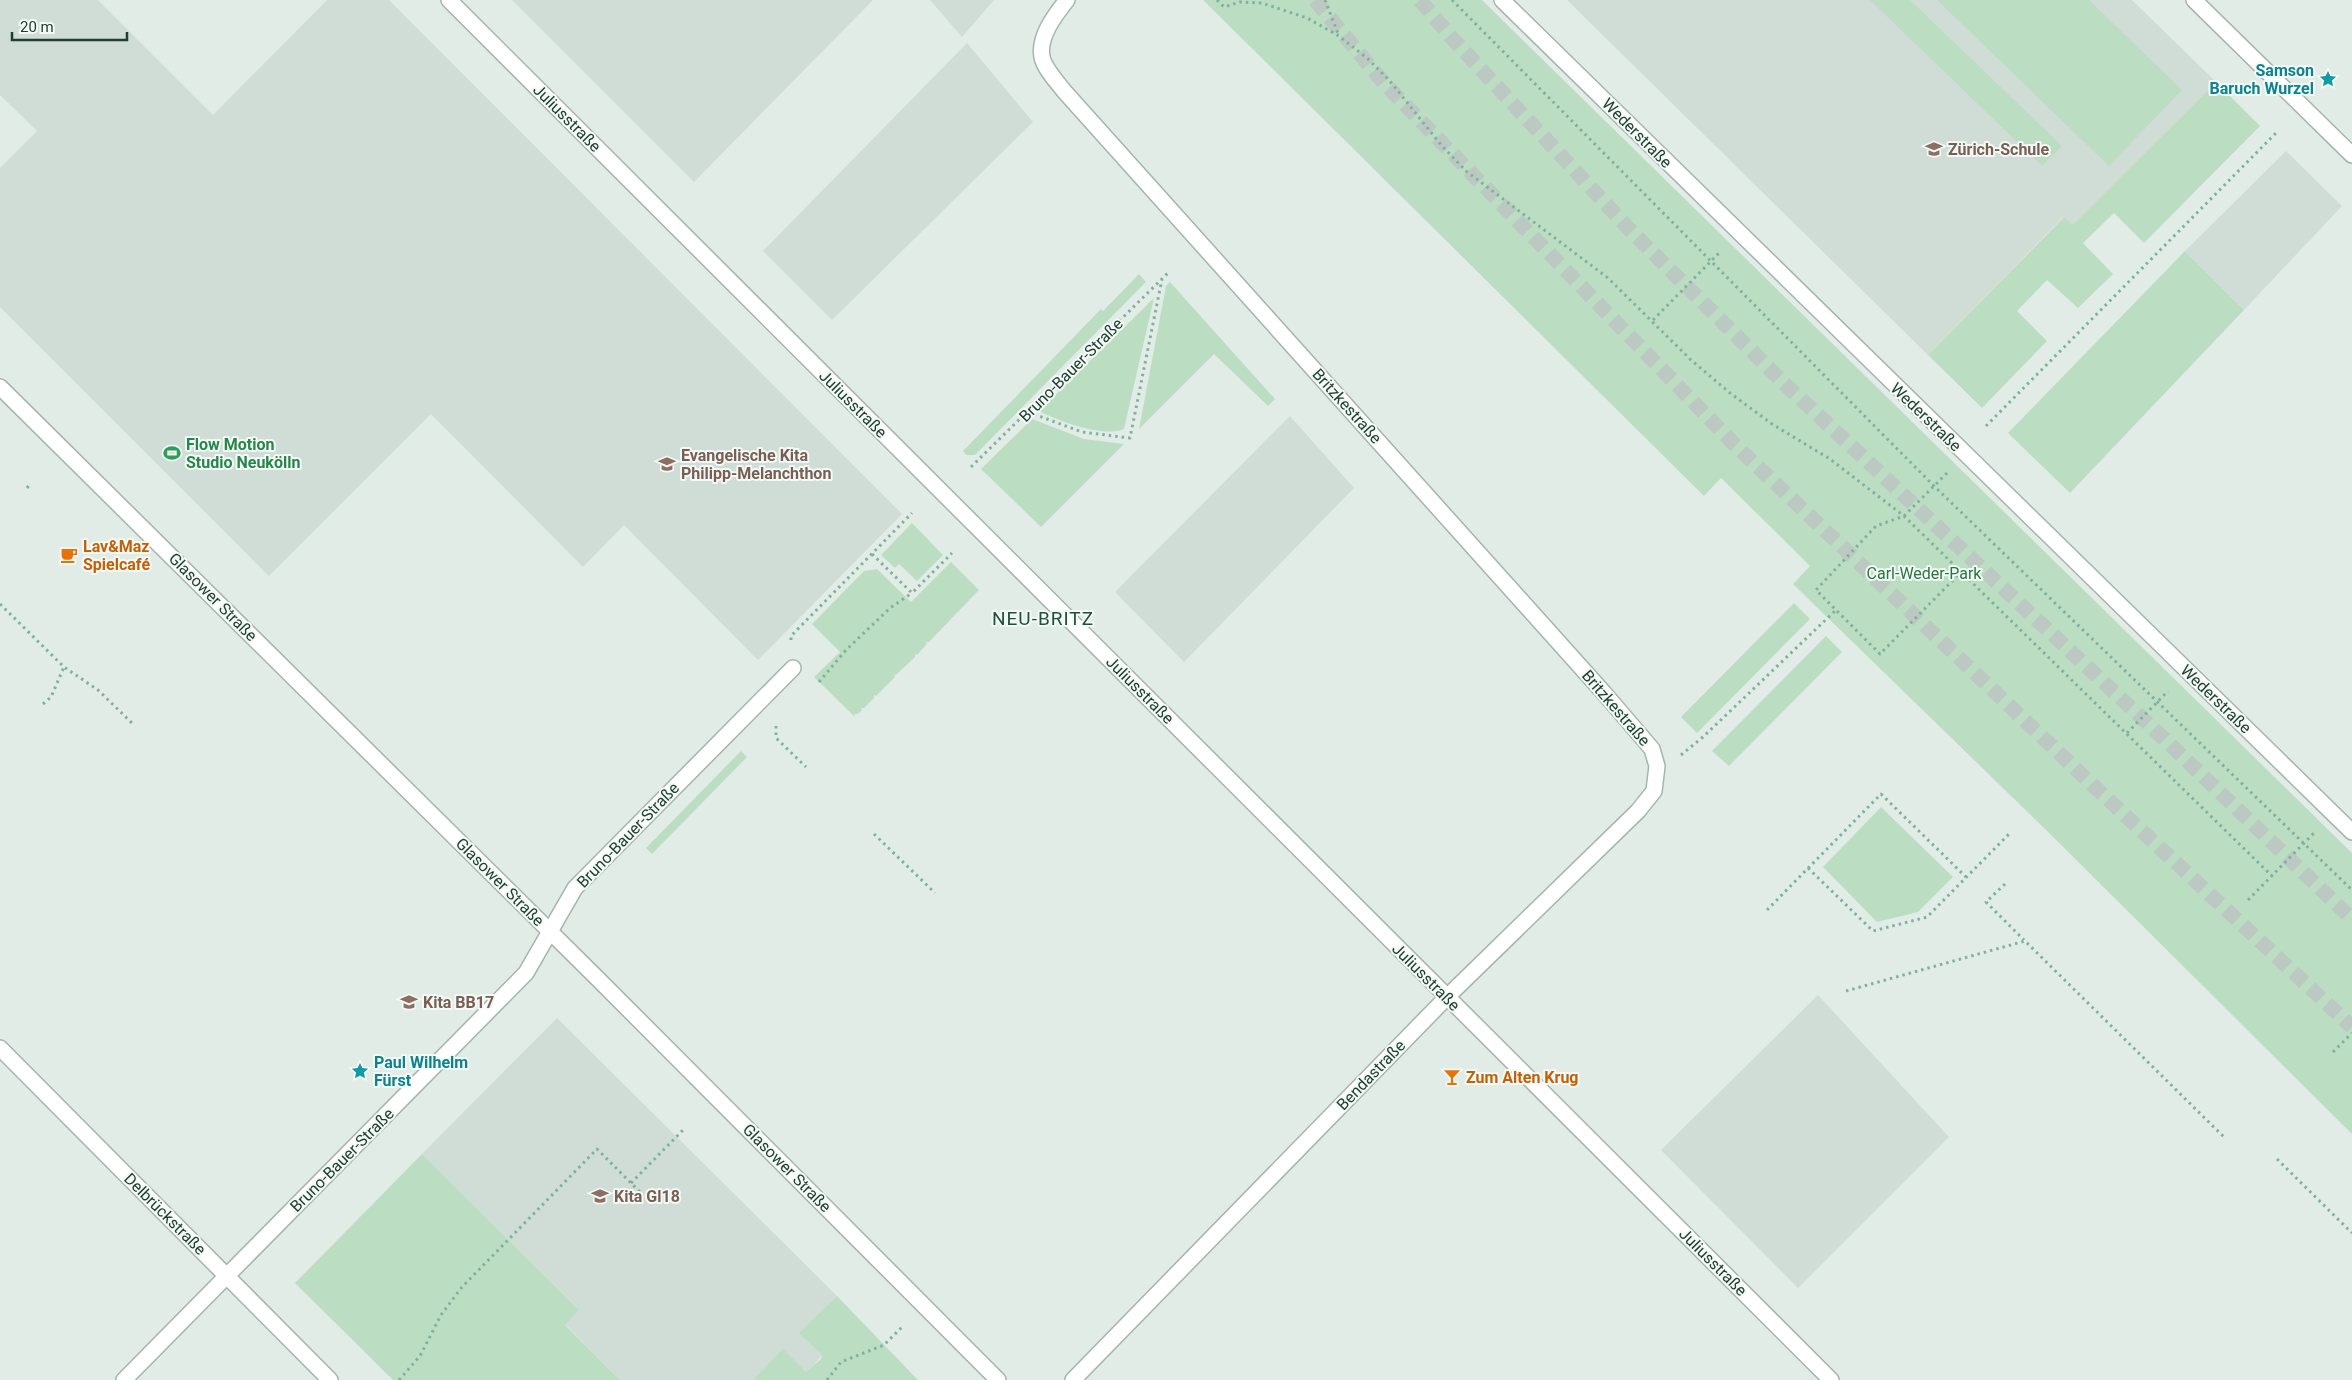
<svg xmlns="http://www.w3.org/2000/svg" width="2352" height="1380" viewBox="0 0 2352 1380" font-family="Roboto,sans-serif">
	<style>
		.built { fill: #d0dcd6 }
		.green { fill: #bbdec2 }
		.lines { fill: none; stroke-linecap: round; stroke-linejoin: round }
		.motorway-tunnel { stroke: #bcc9c3; stroke-width: 15; stroke-dasharray: 15 8; stroke-linecap: butt }
		.minor-casing { stroke: #a5b4ae; stroke-width: 18 }
		.path { stroke: #82b09f; stroke-width: 3; stroke-dasharray: 2.5 4; stroke-linecap: butt }
		.minor { stroke: #fff; stroke-width: 15 }
		.labels { text-anchor: middle; dominant-baseline: central; stroke-width: 4; stroke-linejoin: round; paint-order: stroke }
		.culture-label { font-size: 16px; font-weight: bold; fill: #0d838f; stroke: #f3f9f5; text-anchor: end }
		.street-label { font-size: 16px; fill: #223e34; stroke: #f3f9f5 }
		.education-label { font-size: 16px; font-weight: bold; fill: #785e54; stroke: #f3f9f5; text-anchor: start }
		.leisure-label { font-size: 16px; font-weight: bold; fill: #27864d; stroke: #f3f9f5; text-anchor: start }
		.food-label { font-size: 16px; font-weight: bold; fill: #c56008; stroke: #f3f9f5; text-anchor: start }
		.park-label { font-size: 16px; fill: #2b7543; stroke: #f3f9f5 }
		.quarter-label { font-size: 19px; letter-spacing: 1px; fill: #1d5041; stroke: #f3f9f5 }
	</style>
	<rect width="100%" height="100%" fill="#e2ece7"/>
	<path class="built" d="M0,0H98L213,115L327,0H389L902,514L758,660L624,525L583,567L431,414L269,576L0,307V168L37,131L0,95Z
		M512,0H873L694,182Z
		M930,0H994L962,37Z
		M1567,0H2132L2216,82L2073,226L2063,217L1928,355Z
		M967,43L1033,122L832,320L763,251Z
		M2286,151L2342,206L2244,310L2185,251Z
		M1290,416L1354,488L1184,662L1115,592Z
		M1818,995L1949,1137L1798,1288L1661,1150Z
		M557,1018L837,1296L800,1333L822,1355L808,1372H805L783,1350L753,1380H620L565,1324L579,1310L422,1154Z"/>
	<path class="green" d="M1203,0H1482L2352,853V1134L2046,830L1793,584L1810,566L1721,478L1704,496Z
		M1870,0H1910L2062,146L2042,166Z
		M1937,0H2089L2182,90L2109,166Z
		M2216,82L2260,126L2144,243L2114,213L2083,243L2113,274L2078,308L2047,280L2017,311L2047,341L1982,408L1928,355L2064,217L2073,225Z
		M2185,251L2244,310L2070,493L2008,433Z
		M1139,274L1146,282L975,455H966L963,451L1101,309L1103,311Z
		M1170,282L1275,399L1268,406L1214,354L1139,429L1166,286Z
		M1154,298L1124,429C1104,438 1058,421 1039,411Z
		M1032,419L1084,439L1124,444L1041,527L981,469Z
		M912,523L943,555L917,581L899,564L895,568L881,555Z
		M951,562L979,590L929,642H926L927,644L917,655L915,654V657L896,675L894,674L895,677L876,696L874,695V698L864,708H861L862,710L858,714H854L855,717L814,677L840,652L812,624L864,571L877,569L911,602Z
		M1794,603L1810,619L1697,733L1681,717Z
		M1826,636L1842,652L1729,766L1712,751Z
		M741,751L747,757L652,854L646,848Z
		M1881,807L1953,877L1918,912L1877,922L1823,867Z
		M422,1154L579,1310L565,1325L620,1380H393L295,1283Z
		M837,1296L918,1380H753L783,1349L806,1372L821,1359L822,1355L799,1333Z"/>
	<g class="lines">
		<path class="motorway-tunnel" d="M1315,0L1384,83L1735,445L2099,791L2352,1027
			M1420,0L1451,37L1630,230L1788,387L2159,734L2352,919"/>
		<g class="minor-casing">
			<path id="minor" d="M449,0L1831,1380
				M1067,0C1055,15 1038,37 1042,57C1044,68 1057,82 1064,91L1604,693L1652,749L1657,766L1654,791L1638,811L1447,997L1073,1380
				M1502,0L2352,832
				M2194,0L2352,155
				M0,387L598,979L998,1380
				M0,1048L330,1380
				M124,1380L526,973L575,888L793,668"/>
		</g>
		<path class="path" d="M1217,0L1224,7L1240,2L1262,3L1307,18L1339,36L1368,59L1389,80L1442,146L1466,171L1608,278L1691,360L1730,393L1772,424L1830,459L1904,516L2272,876
			M1325,0L1339,36
			M1452,0L1934,486L2352,890
			M1653,320L1721,251
			M1028,412L1082,432L1130,438L1162,279
			M1986,426L2276,133
			M971,467L1170,271
			M1947,473L1904,516L1876,526L1816,590L1880,654L1961,572
			M27,488L31,483
			M872,554L912,593L952,553
			M0,604L64,667L98,690L133,724
			M791,640V636L912,513
			M819,682L846,650L890,608L912,593
			M43,704L51,697L64,667
			M776,726V738L806,767
			M2127,733L2168,691
			M1681,755L1703,737L1836,610
			M874,834L935,893
			M1808,868L1873,931L1927,917L2011,832
			M2005,884L1986,902L2024,940
			M2248,900L2314,833
			M1767,910L1881,794L1966,877
			M1846,991L2025,941L2226,1139
			M2333,1052L2352,1033
			M2277,1159L2352,1233
			M631,1183L683,1130
			M399,1380L420,1356L441,1315L462,1287L597,1149L641,1193
			M827,1380L841,1362L884,1345L904,1325"/>
		<use href="#minor" class="minor"/>
	</g>
	<defs>
		<g id="sight-bare" transform="scale(1.35)"><path d="M0-6L1.8-2.2L6-1.7L2.9 1.2L3.7 5.4L0 3.3L-3.7 5.4L-2.9 1.2L-6-1.7L-1.8-2.2Z" fill="#0f9aa8" stroke="#f3f9f5" stroke-width="2.5" paint-order="stroke"/></g>
		<g id="school-bare" transform="scale(1.35)"><path d="M0-5L7-2L0 1L-7-2ZM-4 1L0 2.5L4 1V4Q0 6-4 4Z" fill="#8d6e63" stroke="#f3f9f5" stroke-width="2.5" paint-order="stroke"/></g>
		<g id="stadium-bare" transform="scale(1.35)"><path d="M0-5a6.5 5 0 1 0 0 10a6.5 5 0 1 0 0-10ZM-3.5-1.8h7v3.6h-7Z" fill="#2e9e5b" stroke="#f3f9f5" stroke-width="2.5" paint-order="stroke"/></g>
		<g id="cafe-bare" transform="scale(1.35)"><path d="M-5.5-4.5H6V0H3Q3 3.5 0 3.5H-2.5Q-5.5 3.5-5.5 0ZM3-3.2v2h1.7v-2ZM-6 4.5H4V6H-6Z" fill="#e8710a" stroke="#f3f9f5" stroke-width="2.5" paint-order="stroke"/></g>
		<g id="bar-bare" transform="scale(1.35)"><path d="M-6-5H6L.8 .8V4.5H3.5V6h-7V4.5H-.8V.8Z" fill="#e8710a" stroke="#f3f9f5" stroke-width="2.5" paint-order="stroke"/></g>
	</defs>
	<g fill-rule="evenodd">
		<use href="#sight-bare" x="2328" y="79"/>
		<use href="#school-bare" x="1934" y="149"/>
		<use href="#stadium-bare" x="172" y="453"/>
		<use href="#school-bare" x="667" y="464"/>
		<use href="#cafe-bare" x="69" y="555"/>
		<use href="#school-bare" x="409" y="1002"/>
		<use href="#sight-bare" x="360" y="1071"/>
		<use href="#bar-bare" x="1452" y="1077"/>
		<use href="#school-bare" x="600" y="1196"/>
	</g>
	<g class="labels">
		<g class="culture-label">
			<text x="2314" y="70">Samson<tspan x="2314" dy="18">Baruch Wurzel</tspan></text>
			<text x="374" y="1062" text-anchor="start">Paul Wilhelm<tspan x="374" dy="18">Fürst</tspan></text>
		</g>
		<g class="street-label">
			<text transform="translate(567 118) rotate(45)">Juliusstraße</text>
			<text transform="translate(1637 133) rotate(45)">Wederstraße</text>
			<text transform="translate(1071 370) rotate(-45)">Bruno-Bauer-Straße</text>
			<text transform="translate(853 404) rotate(45)">Juliusstraße</text>
			<text transform="translate(1347 406) rotate(48)">Britzkestraße</text>
			<text transform="translate(1926 417) rotate(44)">Wederstraße</text>
			<text transform="translate(213 597) rotate(45)">Glasower Straße</text>
			<text transform="translate(1140 690) rotate(45)">Juliusstraße</text>
			<text transform="translate(2216 699) rotate(44)">Wederstraße</text>
			<text transform="translate(1616 708) rotate(49)">Britzkestraße</text>
			<text transform="translate(628 835) rotate(-46)">Bruno-Bauer-Straße</text>
			<text transform="translate(500 882) rotate(45)">Glasower Straße</text>
			<text transform="translate(1426 977) rotate(45)">Juliusstraße</text>
			<text transform="translate(1371 1075) rotate(-46)">Bendastraße</text>
			<text transform="translate(342 1160) rotate(-45)">Bruno-Bauer-Straße</text>
			<text transform="translate(787 1168) rotate(45)">Glasower Straße</text>
			<text transform="translate(165 1214) rotate(45)">Delbrückstraße</text>
			<text transform="translate(1713 1262) rotate(45)">Juliusstraße</text>
		</g>
		<g class="education-label">
			<text x="1948" y="149">Zürich-Schule</text>
			<text x="681" y="455">Evangelische Kita<tspan x="681" dy="18">Philipp-Melanchthon</tspan></text>
			<text x="423" y="1002">Kita BB17</text>
			<text x="614" y="1196">Kita Gl18</text>
		</g>
		<g class="leisure-label">
			<text x="186" y="444">Flow Motion<tspan x="186" dy="18">Studio Neukölln</tspan></text>
		</g>
		<g class="food-label">
			<text x="83" y="546">Lav&amp;Maz<tspan x="83" dy="18">Spielcafé</tspan></text>
			<text x="1466" y="1077">Zum Alten Krug</text>
		</g>
		<g class="park-label">
			<text x="1924" y="573">Carl-Weder-Park</text>
		</g>
		<g class="quarter-label">
			<text x="1043" y="618">NEU-BRITZ</text>
		</g>
	</g>
	<path d="M12 32v8h115v-8" fill="none" stroke="#223e34" stroke-width="2.5"/>
	<text x="20" y="32" font-size="15" fill="#223e34" stroke="#f3f9f5" stroke-width="4" paint-order="stroke">20 m</text>
</svg>
